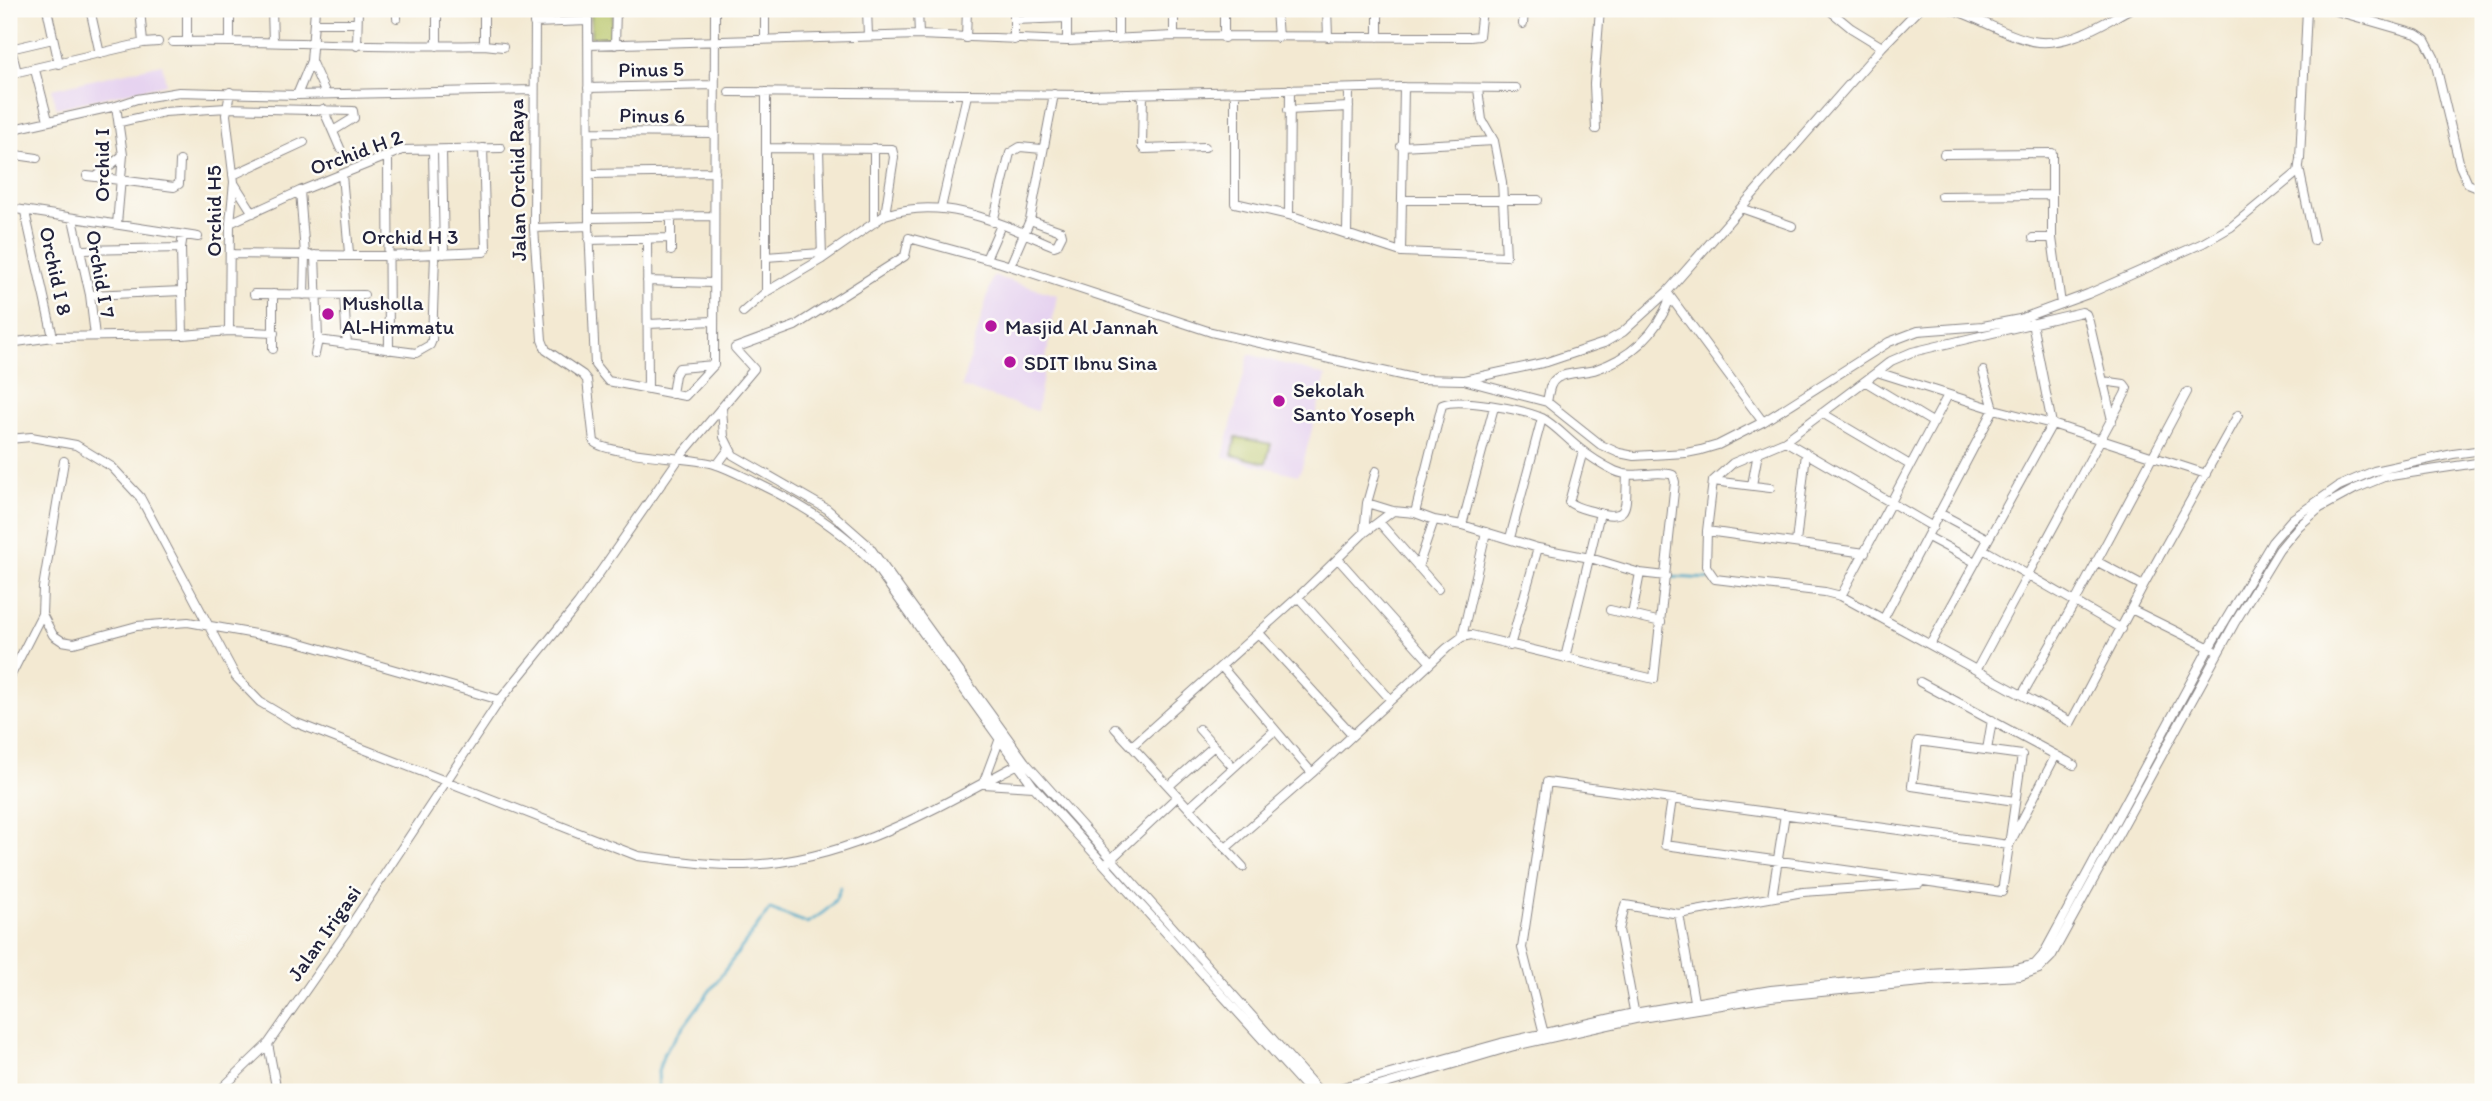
<svg xmlns="http://www.w3.org/2000/svg" width="2492" height="1101" viewBox="0 0 2492 1101" font-family="Itim,sans-serif">
	<style>
		.built { fill: #e6d3f0 }
		.green { fill: #b6c365; stroke: #6c7250; stroke-width: 2 }
		.lines { fill: none; stroke-linecap: round; stroke-linejoin: round }
		.stream { stroke: #4aa8c9; stroke-width: 2.5 }
		.minor-casing { stroke: #8a8686; stroke-width: 10 }
		.minor { stroke: #fff; stroke-width: 8 }
		.poi-dot { fill: #b5179e; stroke: #fdfcf7; stroke-width: 2.5 }
		.labels { text-anchor: middle; dominant-baseline: central; stroke-width: 5; stroke-linejoin: round; paint-order: stroke }
		.street-label { font-size: 21px; fill: #22223b; stroke: #fdfcf7 }
		.poi-label { font-size: 21px; fill: #22223b; stroke: #fdfcf7; text-anchor: start }
	</style>
	<rect width="100%" height="100%" fill="#fdfcf7"/>
	<filter id="ink" filterUnits="userSpaceOnUse"><feTurbulence type="fractalNoise" baseFrequency=".0143" numOctaves="2"/><feDisplacementMap in="SourceGraphic" scale="14" xChannelSelector="R" yChannelSelector="G"/><feConvolveMatrix kernelMatrix="1 2 1 2 8 2 1 2 1" color-interpolation-filters="sRGB"/></filter>
	<filter id="wash" filterUnits="userSpaceOnUse"><feTurbulence type="fractalNoise" baseFrequency=".00686" numOctaves="4" result="noise"/><feDisplacementMap in="SourceGraphic" scale="28" xChannelSelector="R" yChannelSelector="G"/><feGaussianBlur stdDeviation="1.57" result="paint"/><feColorMatrix in="noise" values="0 0 0 0 0 0 0 0 0 0 0 0 0 0 0 0 0 1.4 0 .05"/><feComposite in="paint" operator="in"/></filter>
	<g filter="url(#wash)">
		<rect width="100%" height="100%" fill="#f3e9d2"/>
		<path class="built" d="M162,64L166,84L56,108L52,89Z
			M993,276L1057,295L1037,411L962,387Z
			M1249,354L1326,376L1302,467L1298,475L1223,457Z"/>
		<path class="green" d="M591,9H613L612,41L591,42Z
			M1236,437L1271,444L1266,463L1232,455Z"/>
		<g class="lines">
			<path class="stream" d="M1670,577L1712,579
				M659,1092L658,1071L664,1053L770,909L807,923C822,914 837,905 840,887"/>
		</g>
	</g>
	<g filter="url(#ink)">
		<g class="lines">
			<g class="minor-casing">
				<path id="minor" d="M47,9L59,64
					M90,9L100,54
					M140,9L143,43
					M272,9L273,42
					M397,9V18
					M535,9L534,228L542,340L546,350L583,375L587,380L594,442C609,455 688,457 714,464C730,469 744,477 759,484C801,504 840,528 873,563L1034,787L1310,1092
					M588,9L589,226L595,365L608,381L685,396L714,365L715,9
					M765,9V39
					M867,9L868,36
					M918,9L919,35
					M1014,9V40
					M1174,9V36
					M1224,9V38
					M1276,9L1278,38
					M1327,9L1328,37
					M1828,9L1851,28L1882,47
					M1950,9C1978,17 2004,35 2032,41C2066,48 2101,24 2130,9
					M2329,9L2416,34L2425,40L2434,57L2460,166L2468,184L2483,190
					M1014,20L1067,18
					M315,23H357
					M534,23L588,21
					M1523,24L1524,9
					M1378,37V9
					M966,38L967,9
					M1118,39V9
					M187,41V9
					M1067,41V9
					M9,42L17,72
					M173,42C277,40 380,48 484,45L503,47
					M230,42V9
					M484,45V9
					M589,45L919,35L1067,41L1174,36L1470,37L1479,36L1482,9
					M615,45L616,9
					M357,46L358,9
					M437,46V9
					M10,49L53,39
					M311,61L326,94
					M35,70L48,120
					M9,74L143,43L158,42
					M588,88L714,85
					M729,92L1088,95L1404,87L1516,88
					M1235,92V203L1289,215L1401,252L1506,256L1502,182L1494,141L1482,120L1478,89
					M1143,94L1142,147L1144,149L1205,147
					M297,95L311,61L315,9
					M116,106L123,155L117,224
					M323,109L340,148
					M1288,110L1349,107
					M120,122L164,112L227,108L353,111L354,118L333,131
					M1596,129L1594,84L1600,9
					M9,130L116,106L137,99L179,92L297,95L534,90
					M589,132L715,133
					M1401,146L1494,141
					M766,148L892,149L894,157L885,215
					M819,148L822,259
					M874,148V223
					M442,151L444,254
					M9,154L37,158
					M1944,154L2052,153V238L2061,304
					M388,157L389,350
					M2299,168L2314,240
					M589,174L715,172
					M233,175L304,142
					M342,175L349,253
					M87,176L96,177L123,155
					M96,177L174,187L179,184L180,161
					M234,183L253,213
					M300,191L305,254L304,295
					M1941,196L2052,195
					M1402,200H1538
					M9,208L198,237
					M941,208L967,95
					M1741,208L1792,226
					M25,212L53,337
					M1289,215L1290,89
					M589,218L713,216
					M73,219L90,295L95,336
					M993,222L1010,153L1020,147L1042,149
					M230,223L300,191L402,150L501,148
					M534,228L589,226
					M183,235L181,248L183,335
					M1347,235L1349,89
					M647,238L648,387
					M2033,238H2052
					M589,240L671,238
					M82,250L181,248
					M671,251V217
					M1401,252L1404,87
					M231,254L388,256L484,252L486,249L483,148
					M315,255L318,340L315,354
					M766,257L821,253
					M986,259L1001,225
					M1010,266L1030,220L1054,94
					M647,281L713,283
					M766,292V92
					M254,294L364,295
					M90,295L182,291
					M344,295L347,345
					M1669,295L1763,422
					M743,312L766,292L822,259L885,215C946,195 999,223 1054,246L1057,245L1062,235L1061,231L1030,220
					M648,324L714,321
					M9,330L11,343
					M229,331L230,223L234,182L226,115L230,92
					M318,340L416,353L430,345L432,340L435,255L433,150
					M9,343L53,337L183,335L229,331L274,333
					M273,349V294
					M1877,372L1891,361L1912,352L2082,312L2086,314L2089,322L2112,420
					M1467,381L1547,402L1601,445L1619,453L1634,456L1686,453L1701,450L1718,445L1763,422L1889,342L1918,331L1983,326L2020,319L2088,294L2203,243L2231,227L2298,172L2300,159L2307,9
					M1866,382L1934,423
					M672,394L675,375L679,368L714,365
					M1547,402C1549,393 1549,383 1557,378C1568,372 1583,373 1594,370C1629,359 1658,333 1670,298
					M722,408L724,437L733,455L827,509L868,545L1025,762L1320,1092
					M1822,413L1910,465
					M9,439L31,437L76,445L112,467L140,497L236,677L260,702L294,722L638,856C673,860 710,866 745,865C849,862 935,808 1024,761
					M1785,441L1933,527
					M1583,451L1569,502C1576,508 1585,509 1595,512C1632,522 1625,505 1627,475
					M717,465L729,449
					M2206,474L2052,424L1994,409L1877,372L1785,441L1733,463L1713,481L1707,531L1706,566L1715,579L1825,592L1841,596L2071,722L2143,586L2238,415
					M1713,481L1770,488
					M1752,485L1758,453
					M1367,503L1376,471
					M1941,514L1988,539
					M1379,522L1438,589
					M1462,525L1494,407
					M1707,531L1865,553
					M1364,533L1367,503L1393,511L1415,513L1434,520L1462,525L1538,548L1590,558L1640,573L1666,576
					M1928,537L1975,562
					M1510,538L1542,418
					M1796,543L1806,453
					M1983,549L2122,629
					M1338,559L1431,663
					M2096,561L2143,586
					M1418,567L1434,520
					M1841,596L1948,395
					M1298,597L1391,700
					M2131,609L2212,649
					M1610,610L1661,622
					M42,614L43,588L64,461
					M1632,615L1640,573
					M1884,618L1994,409L1983,371
					M1259,633L1353,735
					M1462,637L1486,532
					M1931,643L2052,424L2032,323
					M1510,646L1538,548
					M1565,658L1600,513
					M1221,666L1312,773
					M1977,669L2125,394L2127,388L2124,384L2103,381
					M9,679L42,614L53,635L62,641L74,643L137,626L188,622L294,641L500,700
					M1920,682L2074,765
					M2022,695L2075,602L2187,392
					M1115,728L1243,867
					M1199,729L1233,767
					M999,741L983,784L1034,787
					M1132,746L1298,597L1364,533L1393,511
					M1987,750L1992,720
					M1169,786L1214,746
					M1672,799L1665,845L2002,892L2009,845L2056,755
					M1189,808L1275,730
					M1226,848L1312,773L1447,648L1462,637L1471,635L1654,679L1675,482L1673,475C1655,469 1634,480 1615,471C1603,465 1590,457 1579,448C1567,439 1555,425 1542,418C1525,410 1458,397 1442,405L1415,513
					M1109,861L1178,796
					M1772,897L1785,814
					M1679,914L1803,892L1919,884
					M1635,1016L1619,930L1625,905L1679,914L1695,1007
					M1545,1038L1522,948L1547,782L2009,845L2022,755L1918,741L1912,786L2015,801
					M268,1044L277,1092
					M218,1092L268,1044L345,934L500,700L578,604L680,457L754,369L735,348L795,326L905,256L909,238L1001,263L1211,332L1418,379L1464,380L1547,362L1604,343L1623,332L1667,292L1882,47L1919,9
					M1325,1092L1501,1043L1634,1013L1771,990L1930,974L2016,969L2035,964L2043,955L2209,648L2272,542L2292,519L2339,486L2374,471L2453,454L2483,450
					M1359,1092L1514,1046L1635,1019L1771,997L1931,981L2020,976L2039,969L2051,957L2234,624L2279,550L2299,526L2320,508L2355,489L2384,477L2483,462"/>
			</g>
			<use href="#minor" class="minor"/>
		</g>
	</g>
	<g class="poi-dot">
		<circle cx="328" cy="314" r="7"/>
		<circle cx="991" cy="326" r="7"/>
		<circle cx="1010" cy="362" r="7"/>
		<circle cx="1279" cy="401" r="7"/>
	</g>
	<g class="labels">
		<g class="street-label">
			<text transform="translate(651 69) rotate(-1)">Pinus 5</text>
			<text transform="translate(652 115) rotate(1)">Pinus 6</text>
			<text transform="translate(356 152) rotate(-20)">Orchid H 2</text>
			<text transform="translate(101 165) rotate(-90)">Orchid I</text>
			<text transform="translate(517 180) rotate(-91)">Jalan Orchid Raya</text>
			<text transform="translate(213 211) rotate(-90)">Orchid H5</text>
			<text x="410" y="236">Orchid H 3</text>
			<text transform="translate(56 271) rotate(78)">Orchid I 8</text>
			<text transform="translate(101 274) rotate(80)">Orchid I 7</text>
			<text transform="translate(324 933) rotate(-55)">Jalan Irigasi</text>
		</g>
		<g class="poi-label">
			<text x="342" y="302">Musholla<tspan x="342" dy="24">Al-Himmatu</tspan></text>
			<text x="1005" y="326">Masjid Al Jannah</text>
			<text x="1024" y="362">SDIT Ibnu Sina</text>
			<text x="1293" y="389">Sekolah<tspan x="1293" dy="24">Santo Yoseph</tspan></text>
		</g>
	</g>
	<rect width="2492" height="1101" fill="none" stroke="#fdfcf7" stroke-width="35"/>
</svg>
